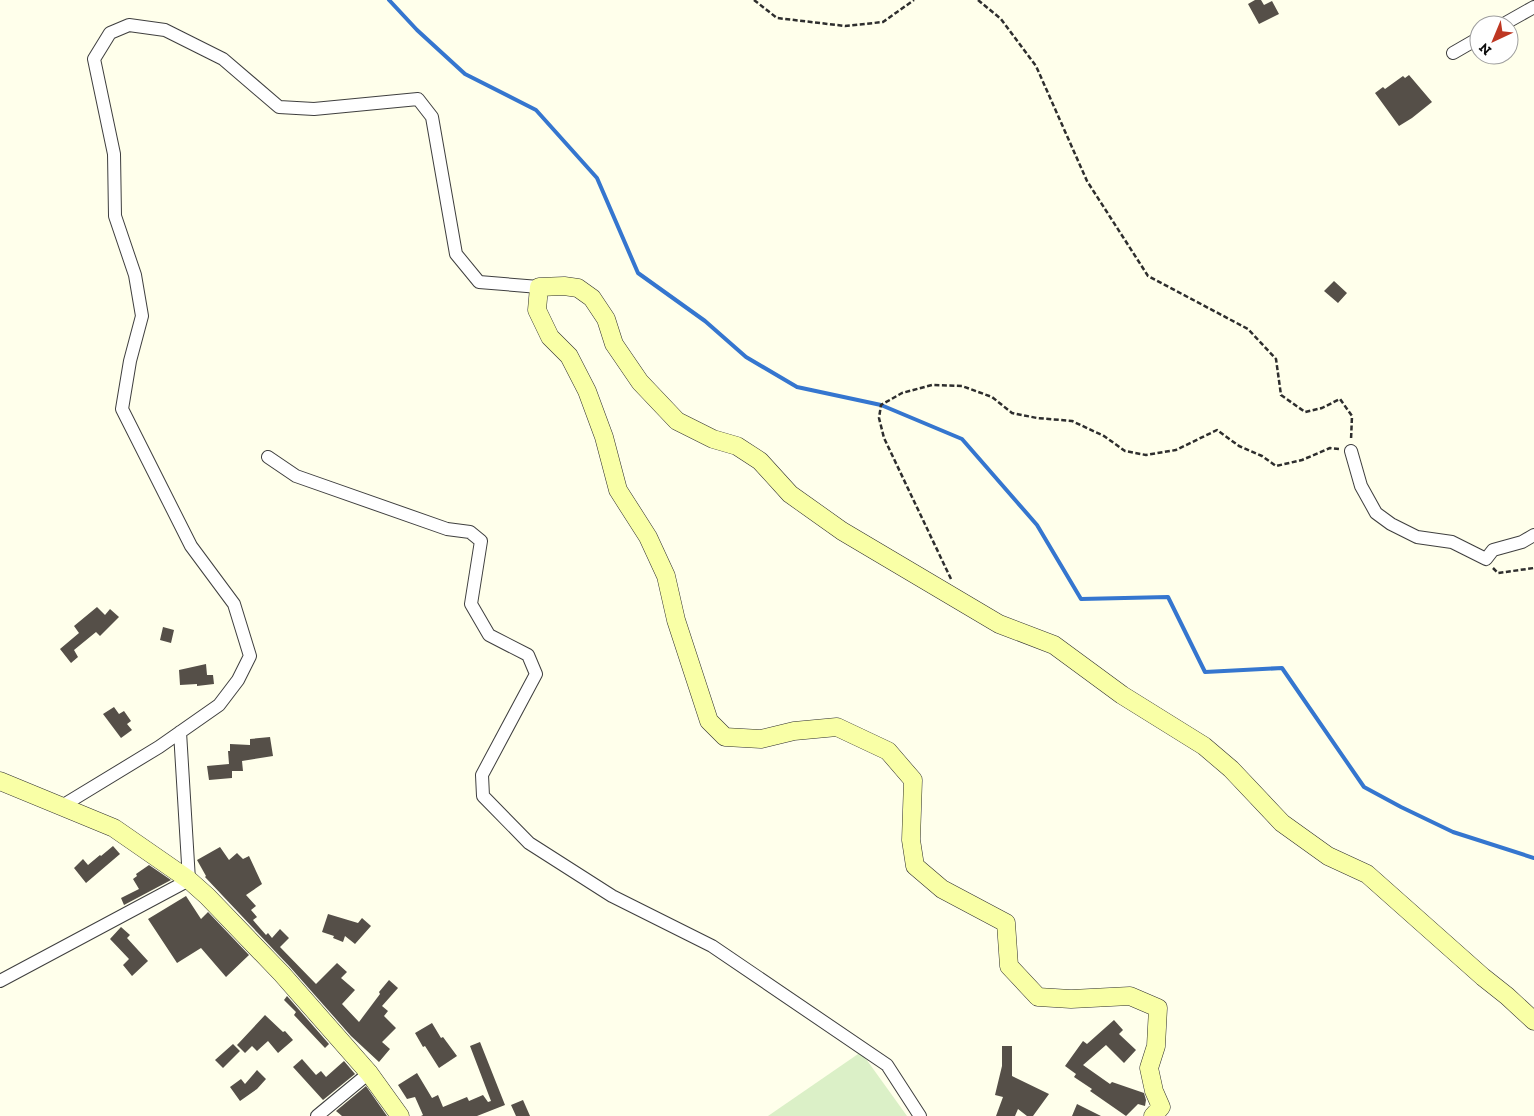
<svg xmlns="http://www.w3.org/2000/svg" width="1534" height="1116" viewBox="0 0 1534 1116" font-family="'Zilla Slab',serif">
	<style>
		.pitch { fill: #dbf0c7 }
		.lines { fill: none; stroke-linecap: round; stroke-linejoin: round }
		.stream { stroke: #3576cf; stroke-width: 4 }
		.building { fill: #554f48 }
		.street-casing { stroke: #3f3f3f; stroke-width: 14 }
		.secondary-casing { stroke: #2e2e2e; stroke-width: 19 }
		.path { stroke: #2e2e2e; stroke-width: 2.5; stroke-dasharray: 5 2.5; stroke-linecap: butt }
		.street { stroke: #fff; stroke-width: 12 }
		.secondary { stroke: #f9ffa6; stroke-width: 18 }
	</style>
	<rect width="100%" height="100%" fill="#ffffeb"/>
	<path class="pitch" d="M861,1052L907,1116H768Z"/>
	<g class="lines">
		<path class="stream" d="M389,0L417,30L465,74L536,110L597,178L638,273L705,321L746,357L797,387L881,405L962,439L1037,525L1081,599L1168,597L1205,672L1282,668L1364,787L1401,807L1453,832L1534,858"/>
	</g>
	<path class="building" d="M1255,0H1261L1264,5L1272,1L1279,14L1259,24L1248,4Z
		M1409,75L1432,102L1412,118L1399,126L1375,93L1383,87L1385,89L1403,76L1405,78Z
		M1334,281L1347,293L1338,303L1324,291Z
		M97,607L105,615L110,609L119,617L100,636L96,632L74,650L78,657L71,663L60,649L79,633L74,626Z
		M163,627L174,630L171,643L160,640Z
		M206,664L207,675H213L214,684L197,686V684L180,685L179,670Z
		M114,707L119,714L124,711L131,721L127,724L132,730L121,738L103,714Z
		M270,737L273,756L242,761L243,771H232V778L209,780L207,766L229,764L228,751H230V744L250,745V739Z
		M113,846L120,854L86,883L74,868L83,859L88,865L100,855L101,856Z
		M220,847L229,860L237,853L243,859L249,856L262,884L246,895L256,906L251,910L257,917L253,920L266,935L268,933L272,938L280,929L289,938L280,947L316,984L337,963L347,972L341,978L355,990L342,1004L359,1022L380,994L379,992L389,980L398,988L382,1006L388,1011L384,1016L396,1028L382,1042L390,1049L379,1062L351,1036L290,967L205,877L206,876L197,860Z
		M149,865L171,880L124,905L121,898L139,889L133,879L137,876L136,874Z
		M186,896L201,919L208,912L249,955L226,977L201,948L177,963L148,919Z
		M328,914L358,923L362,918L371,926L355,944L345,936L343,942L333,938L334,936L322,932Z
		M121,927L130,935L127,938L148,961L132,976L123,965L129,959L110,939Z
		M287,996L329,1044L325,1048L294,1015L296,1012L284,1000Z
		M265,1015L283,1032L285,1031L293,1040L278,1053L268,1041L257,1051L252,1046L245,1053L237,1045Z
		M1114,1020L1123,1030L1119,1034L1136,1050L1124,1063L1106,1045L1083,1065L1110,1084L1112,1082L1144,1093L1146,1100L1145,1106L1138,1104L1126,1116L1090,1091L1092,1089L1074,1077L1076,1074L1065,1066L1083,1041L1087,1044Z
		M432,1023L441,1038L443,1037L457,1056L439,1068L425,1046L423,1047L415,1033Z
		M480,1042L505,1105L477,1116H421L423,1115L415,1097L407,1099L398,1085L417,1073L432,1098L438,1095L443,1107L467,1097L469,1101L483,1095L488,1102L491,1101L470,1046Z
		M233,1044L240,1051L223,1068L215,1060Z
		M1002,1046H1012V1076L1049,1094L1033,1116H1027L1018,1109L1015,1116H996L1003,1097L995,1095L1002,1066Z
		M302,1059L316,1075L321,1071L326,1077L344,1061L355,1074L323,1100L293,1067Z
		M257,1070L266,1079L257,1089L240,1101L230,1087L241,1079L245,1084Z
		M366,1086L387,1116H342L336,1111Z
		M523,1100L530,1116H516L511,1105Z
		M1077,1104L1101,1116H1072Z"/>
	<g class="lines">
		<g class="street-casing">
			<path id="street" d="M1502,25L1534,7
				M1453,53L1479,38
				M1351,451L1361,486L1376,513L1391,524L1417,537L1452,542L1486,559L1493,550L1522,542L1534,535
				M268,457L296,476L447,529L470,532L481,541L471,604L489,635L528,655L536,674L482,775L483,796L529,843L612,896L712,946L887,1065L920,1116
				M62,806L159,747L219,705L238,680L250,656L234,604L191,546L122,409L130,361L142,316L135,275L115,216L114,154L94,59L110,33L129,25L165,30L223,59L279,107L314,109L418,99L432,117L456,254L479,282L539,287
				M0,981L189,880L180,732
				M317,1116L369,1073"/>
		</g>
		<g class="secondary-casing">
			<path id="secondary" d="M0,781L114,828L189,880L207,896L282,974L369,1073L400,1116
				M1153,1116L1161,1107L1154,1091L1149,1068L1156,1046L1158,1008L1130,996L1071,999L1038,997L1009,966L1006,923L942,889L915,866L911,840L913,780L888,751L837,727L794,731L761,739L725,737L709,721L676,620L666,576L648,537L618,490L604,437L587,391L569,356L550,337L537,310L539,287L564,286L578,288L592,298L606,319L614,344L640,382L677,421L713,439L737,446L760,461L790,494L842,531L999,624L1054,645L1122,695L1204,746L1231,769L1282,823L1328,856L1367,874L1483,977L1507,996L1534,1021"/>
		</g>
		<path class="path" d="M754,0L777,18L845,26L883,22L914,0
			M978,0L1001,19L1036,66L1087,181L1148,276L1248,329L1276,359L1281,395L1305,412L1322,408L1340,399L1352,416L1351,440
			M1493,568L1498,573L1534,568
			M951,579L884,438L879,418L881,405L902,393L932,385L962,386L992,397L1012,413L1037,418L1072,421L1104,436L1125,451L1146,455L1176,450L1217,430L1239,446L1262,456L1276,466L1302,460L1330,448L1339,449"/>
		<use href="#street" class="street"/>
		<use href="#secondary" class="secondary"/>
	</g>
	<g transform="translate(1494 40) rotate(224)"><circle r="24" fill="#ffffff" stroke="#9e9e9e"/>
	<path d="M0-4L9 19L0 12L-9 19Z" fill="#be3722"/>
	<text y="-8" font-size="14" font-weight="bold" text-anchor="middle" fill="#0c0c0c">N</text>
	</g>
</svg>
